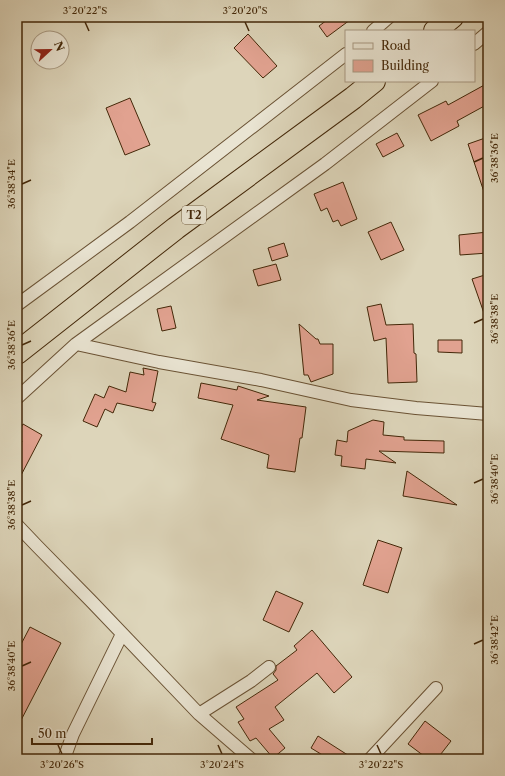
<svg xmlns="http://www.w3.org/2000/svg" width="505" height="776" viewBox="0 0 505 776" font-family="'Libre Caslon Text',serif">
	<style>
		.building { fill: #e1a290; stroke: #432708 }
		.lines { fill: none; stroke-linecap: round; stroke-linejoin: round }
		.street-casing { stroke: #6a5234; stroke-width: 14 }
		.highway-casing { stroke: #432708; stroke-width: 24 }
		.street { stroke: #e9e4d2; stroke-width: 12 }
		.highway { stroke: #ddd5ba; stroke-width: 22 }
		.ticks { fill: none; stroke: #432708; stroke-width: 1.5 }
		.labels { text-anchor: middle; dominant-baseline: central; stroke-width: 3; stroke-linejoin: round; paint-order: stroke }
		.shield { fill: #e9e4d2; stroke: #756045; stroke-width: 1 }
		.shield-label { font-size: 11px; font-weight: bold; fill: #432708 }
		.neatline { fill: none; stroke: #432708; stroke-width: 1.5 }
		.ticks-label { font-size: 10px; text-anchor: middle; fill: #432708 }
	</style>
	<rect width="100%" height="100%" fill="#ddd5ba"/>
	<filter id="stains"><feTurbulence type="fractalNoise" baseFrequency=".005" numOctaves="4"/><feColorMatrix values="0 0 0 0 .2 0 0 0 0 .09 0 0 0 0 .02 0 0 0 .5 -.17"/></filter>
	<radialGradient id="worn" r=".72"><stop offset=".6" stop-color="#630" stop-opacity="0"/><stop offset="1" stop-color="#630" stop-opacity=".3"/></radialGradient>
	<path class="building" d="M331,17H354L327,37L319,26Z
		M248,34L277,66L263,78L234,48Z
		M488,83V104L457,121L459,126L431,141L418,115L446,101L448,105Z
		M130,98L150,145L125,155L106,108Z
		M397,133L404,146L383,157L376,144Z
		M488,137V197L486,198L468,144Z
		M343,182L357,219L341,226L338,220L333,222L327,208L321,211L314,194Z
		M391,222L404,250L381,260L368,232Z
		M488,232V253L460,255L459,235Z
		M284,243L288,256L272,261L268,248Z
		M276,264L281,280L258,286L253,270Z
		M488,274V318L486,319L472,279Z
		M381,304L386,325L413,324L414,353L416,354L417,382L388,383L386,338L374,341L367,307Z
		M171,306L176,328L162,331L157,309Z
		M299,324L316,339H318L320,344H333V374L311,382L308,375H304Z
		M438,340H462V353L438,352Z
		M143,368L158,371L152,402L156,403L153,411L117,403L113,413L105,409L97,427L83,421L95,394L104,398L109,386L126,392L130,372L144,375Z
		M201,383L237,390L238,386L269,396L257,400L306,407L302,438H300L295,472L267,468L269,455L221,439L233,405L198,398Z
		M373,420L384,422L383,435L404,437V440L444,441V453L379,451L396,463L366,459L365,469L341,466L342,456L335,455L337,440L347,442L348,431Z
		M23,424L42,435L17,483V450L22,441L17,438V435Z
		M407,471L457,505L403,496Z
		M378,540L402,548L388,593L363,585Z
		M276,591L303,603L289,632L263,620Z
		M30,627L61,643L17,728V652Z
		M312,630L352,677L334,693L317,673L275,707L284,720L269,729L285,748L273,758L256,738L250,741L238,722L244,719L236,707L278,680L273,674L276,670V666L297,650L294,646Z
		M425,721L451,741L437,759H428L408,744Z
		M318,736L354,759H329L311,748Z"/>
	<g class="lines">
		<g class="street-casing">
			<path id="street" d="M373,31L389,17
				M474,44L488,32
				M17,305L130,222L346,54
				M76,344L159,362L261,380L351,400L416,408L488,414
				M17,398L76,344L325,164L432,81
				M17,525L37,546L92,602L199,714L251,759
				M199,714L251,681L269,667
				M64,759L73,734L122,634
				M370,759L436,688"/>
		</g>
		<g class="highway-casing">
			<path id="highway" d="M435,31L452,17
				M17,353L176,228L353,98L374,81"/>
		</g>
		<use href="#street" class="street"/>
		<use href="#highway" class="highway"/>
	</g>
	<path class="ticks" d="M85,22L89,31M245,22L249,31M474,162L483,158M22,184L31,180M474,323L483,319M22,345L31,341M474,483L483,479M22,505L31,501M474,644L483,640M22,666L31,662M58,745L62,754M218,745L222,754M377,745L381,754"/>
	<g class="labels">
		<rect class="shield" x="182" y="206" width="24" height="18" rx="3"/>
		<g class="shield-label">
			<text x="194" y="215">T2</text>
		</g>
	</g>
	<rect width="505" height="776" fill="none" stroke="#ddd5ba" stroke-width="44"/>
	<rect x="345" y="30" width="130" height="52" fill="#e9e4d2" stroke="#a79881"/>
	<rect x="353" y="43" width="20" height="6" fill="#e9e4d2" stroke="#a79881"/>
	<text x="381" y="50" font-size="12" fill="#432708">Road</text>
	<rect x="353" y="60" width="20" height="12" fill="#e1a290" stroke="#a79881"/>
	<text x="381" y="70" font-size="12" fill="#432708">Building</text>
	<g transform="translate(50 50) rotate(68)"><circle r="19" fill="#e9e4d2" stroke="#a79881"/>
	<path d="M0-3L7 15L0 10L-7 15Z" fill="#8f2418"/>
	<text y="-6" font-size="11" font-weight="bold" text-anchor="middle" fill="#432708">N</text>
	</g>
	<path d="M32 738v6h120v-6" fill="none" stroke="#432708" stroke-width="2"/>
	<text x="38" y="738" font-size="12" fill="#432708" stroke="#e9e4d2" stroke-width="3" paint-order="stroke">50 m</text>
	<rect x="22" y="22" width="461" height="732" class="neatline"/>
	<g class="ticks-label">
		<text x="85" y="14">3°20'22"S</text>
		<text x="245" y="14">3°20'20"S</text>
		<text transform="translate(494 158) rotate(-90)" y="4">36°38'36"E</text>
		<text transform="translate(11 184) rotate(-90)" y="4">36°38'34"E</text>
		<text transform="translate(494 319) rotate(-90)" y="4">36°38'38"E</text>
		<text transform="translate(11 345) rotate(-90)" y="4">36°38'36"E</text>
		<text transform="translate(494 479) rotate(-90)" y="4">36°38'40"E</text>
		<text transform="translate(11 505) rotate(-90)" y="4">36°38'38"E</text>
		<text transform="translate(494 640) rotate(-90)" y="4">36°38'42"E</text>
		<text transform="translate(11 666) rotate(-90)" y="4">36°38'40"E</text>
		<text x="62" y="768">3°20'26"S</text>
		<text x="222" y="768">3°20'24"S</text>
		<text x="381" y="768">3°20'22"S</text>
	</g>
	<rect width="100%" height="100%" filter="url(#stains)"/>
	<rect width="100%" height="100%" fill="url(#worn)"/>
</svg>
